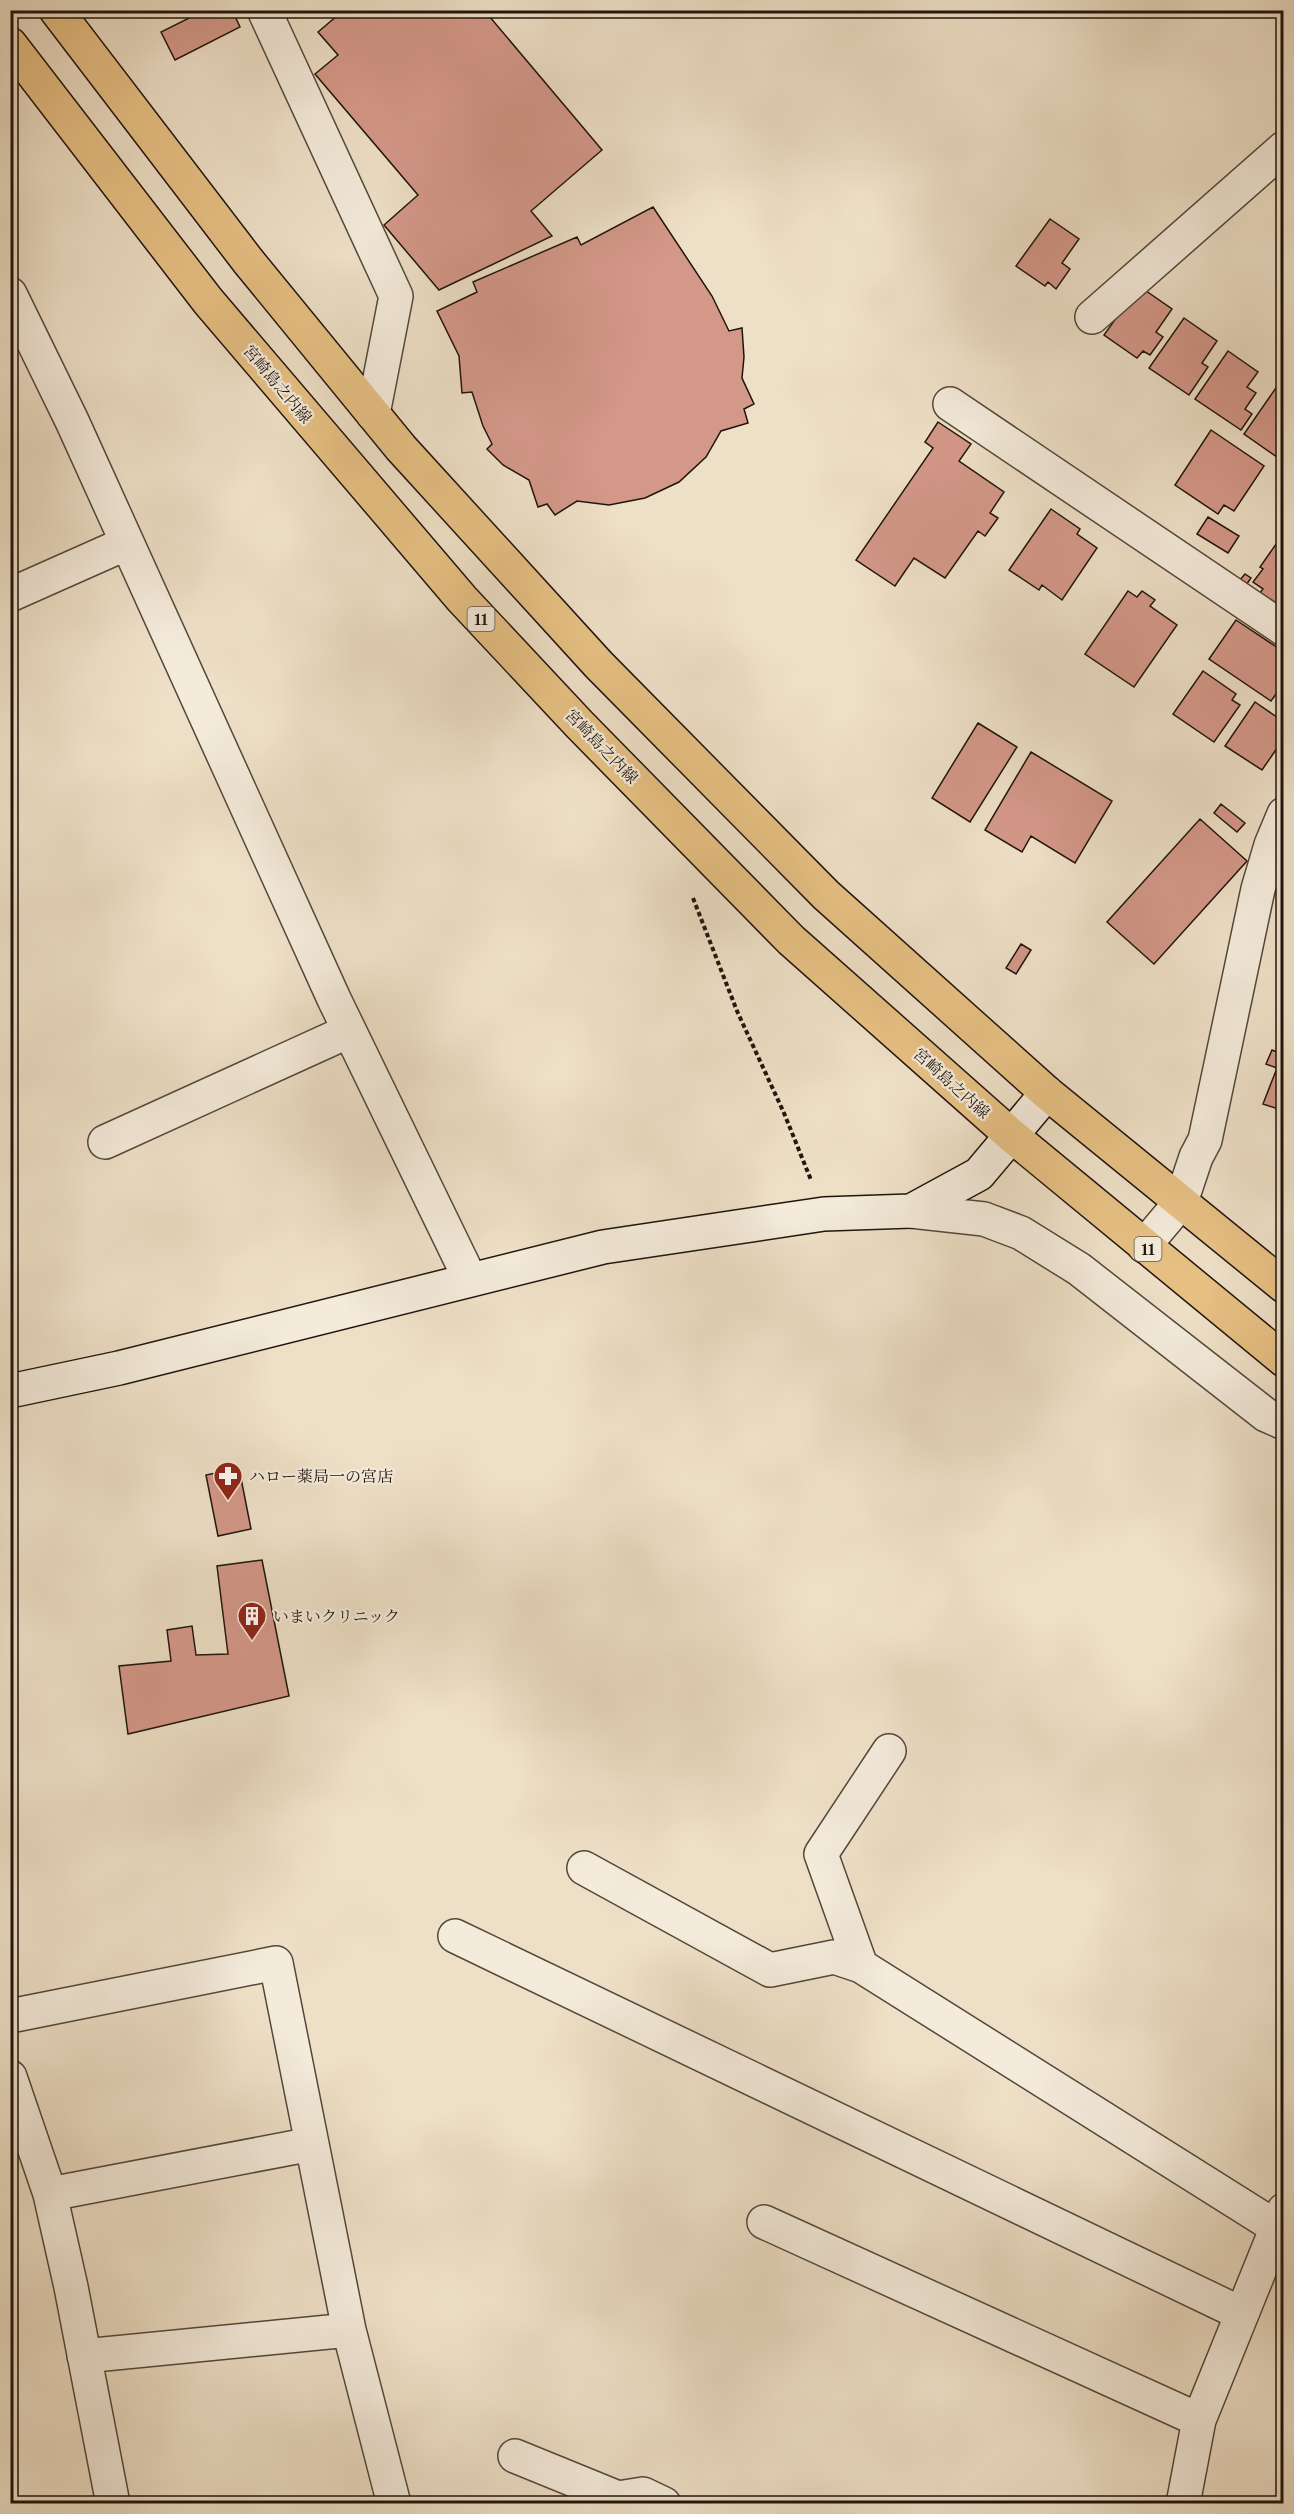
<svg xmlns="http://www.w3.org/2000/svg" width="1294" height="2514" viewBox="0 0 1294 2514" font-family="'Libre Caslon Text','Noto Serif JP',serif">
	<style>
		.building { fill: #d49889; stroke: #1f140d; stroke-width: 1.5 }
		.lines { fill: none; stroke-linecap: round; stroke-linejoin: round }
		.street-casing { stroke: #53473c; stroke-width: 36 }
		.secondary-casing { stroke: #1f140d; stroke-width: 36 }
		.primary-casing { stroke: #1f140d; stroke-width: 36 }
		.path { stroke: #1f140d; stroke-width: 4; stroke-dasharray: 4.5 3; stroke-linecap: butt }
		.street { stroke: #f4ebdb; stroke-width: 33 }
		.secondary { stroke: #f4ebdb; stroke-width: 33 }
		.primary { stroke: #e7c084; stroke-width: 33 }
		.labels { text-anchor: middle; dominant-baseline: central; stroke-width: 4.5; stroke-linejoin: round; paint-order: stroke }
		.shield { fill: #f4ebdb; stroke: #5f544b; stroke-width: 1.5 }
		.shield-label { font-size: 15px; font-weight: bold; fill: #1f140d }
		.street-label { font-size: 16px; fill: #1f140d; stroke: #f4ebdb }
		.poi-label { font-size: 16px; fill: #1f140d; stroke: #f4ebdb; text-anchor: start }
	</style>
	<rect width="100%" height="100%" fill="#eee0c7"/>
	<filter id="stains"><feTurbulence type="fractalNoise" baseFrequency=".00333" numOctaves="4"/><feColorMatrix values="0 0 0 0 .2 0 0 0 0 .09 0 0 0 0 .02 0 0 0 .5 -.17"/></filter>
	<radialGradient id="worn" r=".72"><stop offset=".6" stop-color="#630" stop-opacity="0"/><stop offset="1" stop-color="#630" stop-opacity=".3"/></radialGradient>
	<path class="building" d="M205,10H232L240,27L175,60L161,32Z
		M344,10H484L602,150L531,211L552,236L439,290L384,225L418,195L315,74L338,55L318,32Z
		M653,207L712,296L729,331L742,328L744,357L742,378L754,404L744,409L748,423L721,431L706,457L679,482L645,498L609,505L577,501L555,515L547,504L538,507L529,480L503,465L487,449L492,444L483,426L472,392L462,393L459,356L437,311L477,292L473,282L577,237L581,245Z
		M1050,219L1079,239L1062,263L1070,269L1056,289L1048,282L1045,286L1016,266Z
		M1139,286L1172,309L1156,332L1163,337L1150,355L1143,351L1137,358L1104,335Z
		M1184,318L1217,341L1202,363L1208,367L1189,395L1149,368Z
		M1228,351L1258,372L1247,387L1256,393L1245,409L1252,414L1241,430L1195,399Z
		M1278,385L1284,389V462L1244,434Z
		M938,422L971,444L959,461L1004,492L990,513L998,518L985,536L978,531L945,578L914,558L895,586L856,560L933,448L925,442Z
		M1211,430L1264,466L1234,511L1224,505L1218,514L1175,485Z
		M1051,509L1080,529L1077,534L1097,548L1062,600L1042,585L1039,590L1009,570Z
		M1208,517L1239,536L1228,553L1197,534Z
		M1281,537L1284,539V609L1259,594L1263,589L1253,582L1263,569L1260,567Z
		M1245,574L1251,578L1246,585L1239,581Z
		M1128,591L1137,597L1142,591L1155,600L1150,606L1177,625L1134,687L1085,654Z
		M1236,620L1284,652V683L1271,701L1209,659Z
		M1203,671L1236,694L1232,700L1240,705L1214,742L1173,714Z
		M1255,702L1284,722V738L1262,770L1225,746Z
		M978,723L1017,747L970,822L932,798Z
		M1031,752L1112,801L1075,863L1031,836L1022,852L985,830Z
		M1221,804L1245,823L1237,832L1214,813Z
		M1200,819L1247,861L1154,964L1107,922Z
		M1021,944L1031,950L1016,974L1006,968Z
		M1272,1050L1282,1054L1284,1051V1111L1263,1104L1277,1068L1266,1064Z
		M239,1468L251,1529L218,1536L206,1475Z
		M262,1560L289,1696L128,1734L119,1666L171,1661L167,1630L192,1626L196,1655L228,1654L217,1566Z"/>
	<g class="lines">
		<g class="street-casing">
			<path id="street" d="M264,10L396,296L373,414
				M10,294L72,421L334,999L470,1279
				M1092,317L1284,148
				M950,404L1284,629
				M10,595L127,543
				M105,1142L349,1031
				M911,1211L984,1219L1021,1233L1079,1269L1266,1415L1284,1423
				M1144,1246L1181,1202L1196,1157L1205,1140L1258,889L1271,845L1284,814
				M584,1868L770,1970L834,1957L861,1966L1276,2227
				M455,1936L1242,2314
				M861,1966L821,1854L889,1751
				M10,2016L276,1963L349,2330L84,2356
				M10,2077L50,2194L71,2287L113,2504
				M50,2194L312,2144
				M764,2222L1199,2420
				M349,2330L394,2504
				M515,2456L618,2498L643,2494L664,2504
				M1183,2504L1199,2420L1284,2210"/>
		</g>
		<g class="secondary-casing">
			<path id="secondary" d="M10,1391L119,1368L603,1247L824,1214L911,1211L979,1174L1047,1093"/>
		</g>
		<g class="primary-casing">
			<path id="primary" d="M56,10L248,261L401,448L599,665L826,895L1047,1093L1284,1286
				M10,44L208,301L462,599L580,725L791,940L1012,1136L1284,1360"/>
		</g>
		<path class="path" d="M693,898L737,1011L784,1113L811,1180"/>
		<use href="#street" class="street"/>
		<use href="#secondary" class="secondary"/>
		<use href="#primary" class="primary"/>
	</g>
	<defs>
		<g id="pharmacy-pin" transform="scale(1.5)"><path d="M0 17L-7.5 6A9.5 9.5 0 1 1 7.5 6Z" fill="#8f2418" stroke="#f4ebdb"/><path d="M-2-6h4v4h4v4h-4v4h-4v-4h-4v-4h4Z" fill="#fff"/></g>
		<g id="building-pin" transform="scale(1.5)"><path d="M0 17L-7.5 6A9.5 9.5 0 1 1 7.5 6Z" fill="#8f2418" stroke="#f4ebdb"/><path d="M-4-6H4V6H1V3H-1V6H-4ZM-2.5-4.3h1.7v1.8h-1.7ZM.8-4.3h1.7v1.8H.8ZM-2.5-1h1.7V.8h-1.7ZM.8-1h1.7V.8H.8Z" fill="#fff"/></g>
	</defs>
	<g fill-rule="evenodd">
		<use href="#pharmacy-pin" x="228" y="1476"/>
		<use href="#building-pin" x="252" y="1616"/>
	</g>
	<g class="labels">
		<g class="shield">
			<rect x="467.5" y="607" width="27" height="24" rx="4.5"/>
			<rect x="1134.5" y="1237" width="27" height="24" rx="4.5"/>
		</g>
		<g class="shield-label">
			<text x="481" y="619">11</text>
			<text x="1148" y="1249">11</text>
		</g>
		<g class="street-label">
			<text transform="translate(278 384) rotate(50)">宮崎島之内線</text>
			<text transform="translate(602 746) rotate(46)">宮崎島之内線</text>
			<text transform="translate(952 1083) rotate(42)">宮崎島之内線</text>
		</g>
		<g class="poi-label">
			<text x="249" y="1476">ハロー薬局一の宮店</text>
			<text x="273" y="1616">いまいクリニック</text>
		</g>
	</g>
	<rect width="1294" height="2514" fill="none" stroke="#eee0c7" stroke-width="36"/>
	<rect x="12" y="12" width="1270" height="2490" fill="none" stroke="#1f140d" stroke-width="3"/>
	<rect x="18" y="18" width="1258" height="2478" fill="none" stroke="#1f140d" stroke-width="1.5"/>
	<rect width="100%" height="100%" filter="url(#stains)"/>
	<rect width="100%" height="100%" fill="url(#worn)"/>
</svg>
